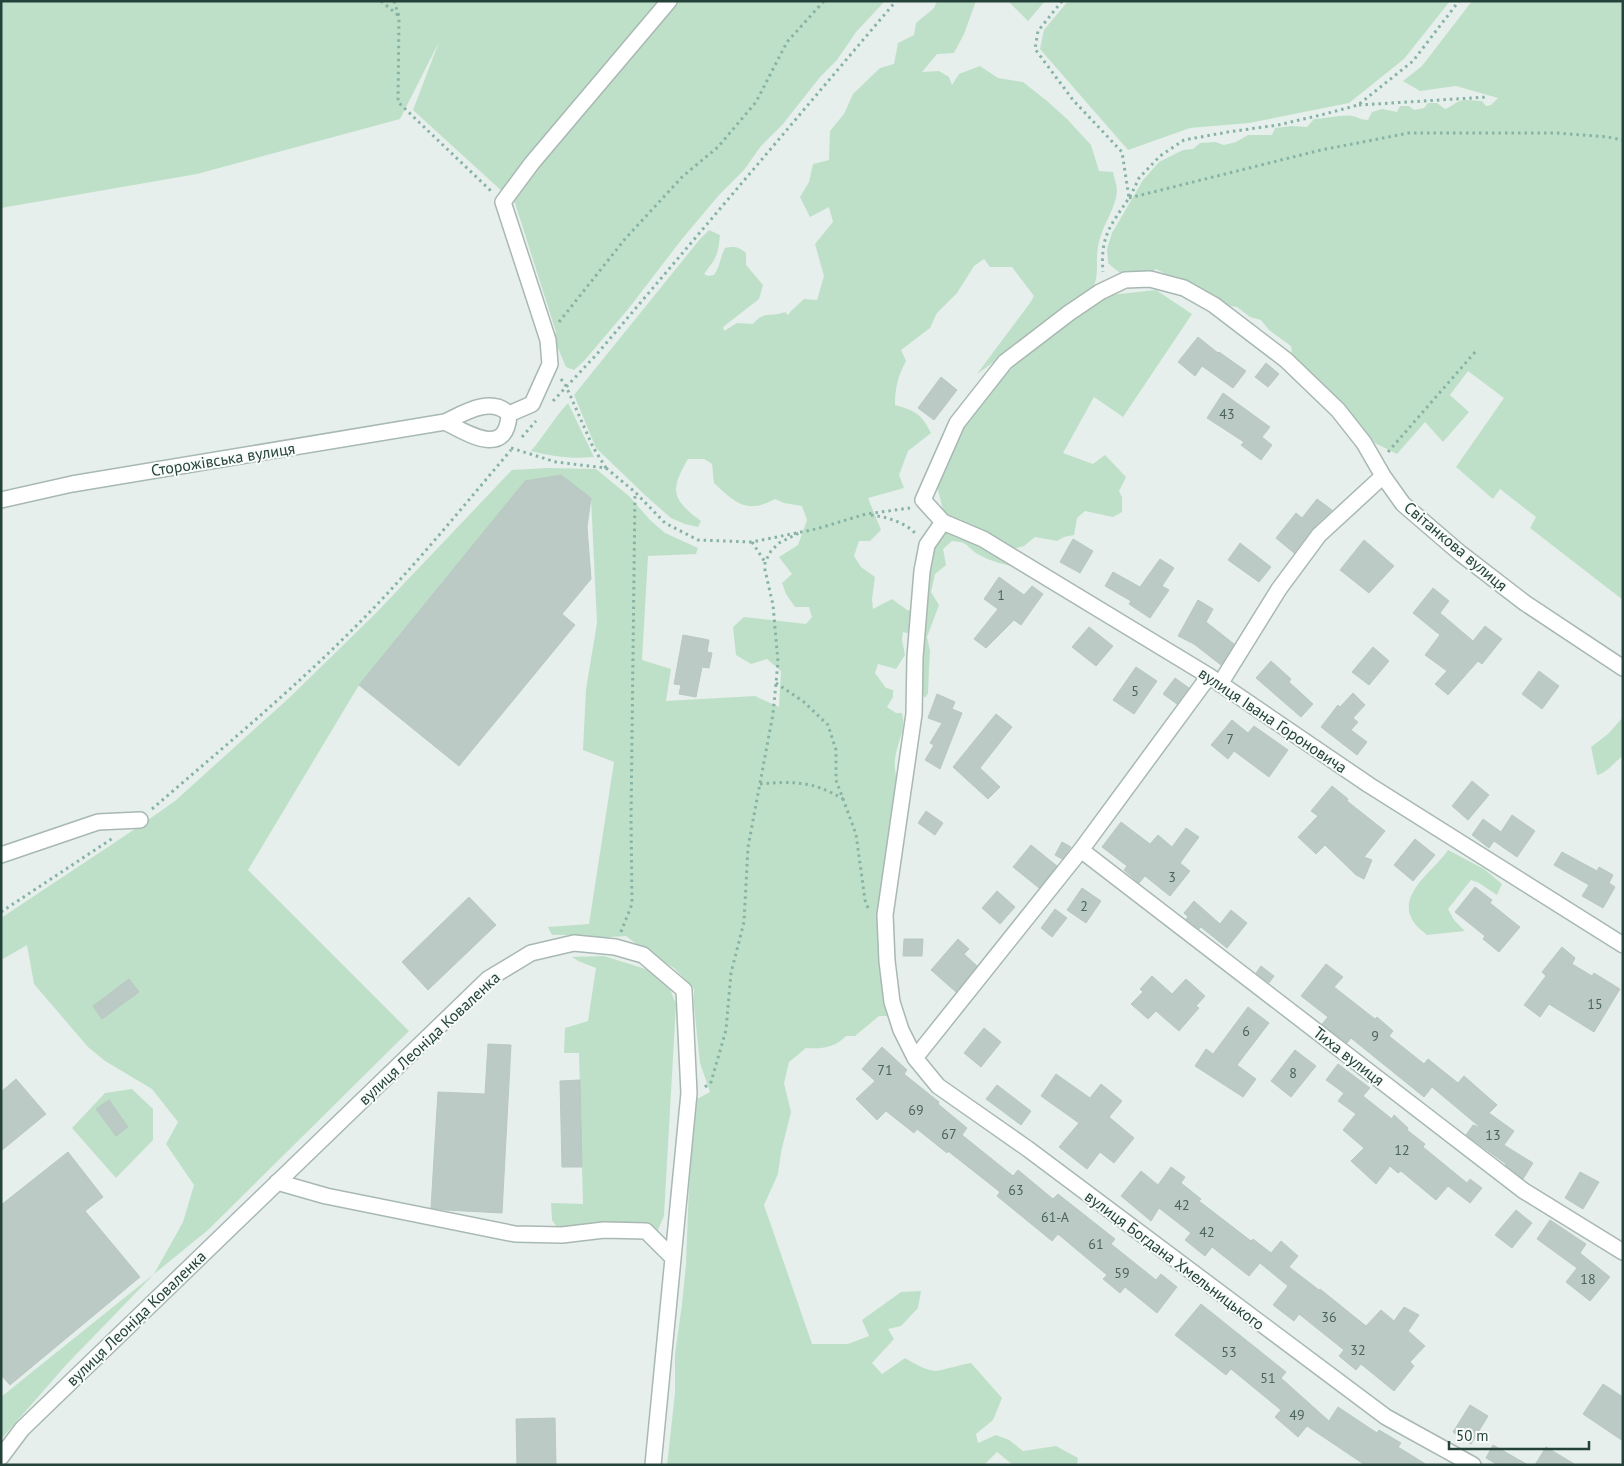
<svg xmlns="http://www.w3.org/2000/svg" width="1624" height="1466" viewBox="0 0 1624 1466" font-family="'PT Sans',sans-serif">
	<style>
		.green { fill: #bfe0c8 }
		.building { fill: #bbcac4; stroke: #b8c9c2 }
		.lines { fill: none; stroke-linecap: round; stroke-linejoin: round }
		.minor-casing { stroke: #a8b8b2; stroke-width: 18 }
		.path { stroke: #86b3a5; stroke-width: 3; stroke-dasharray: 2.5 4; stroke-linecap: butt }
		.minor { stroke: #fff; stroke-width: 15 }
		.labels { text-anchor: middle; dominant-baseline: central; stroke-width: 4; stroke-linejoin: round; paint-order: stroke }
		.number-label { font-size: 14px; fill: #4a645c }
		.street-label { font-size: 16px; fill: #24423a; stroke: #f7fbf9 }
	</style>
	<rect width="100%" height="100%" fill="#e6efeb"/>
	<path class="green" d="M1,1H885L856,32L837,60L820,77L783,124L761,146L744,170L719,195L682,239L629,308L584,361L574,370L566,367L553,337L556,332L515,203L413,110L439,42L400,119L197,174L1,208Z
		M937,1H976L964,34L954,53L937,54L922,72L939,71L949,77L952,85L959,74L980,66L998,78L1023,82L1047,101L1067,119L1091,145L1099,171L1113,172C1114,178 1117,185 1117,191C1116,208 1102,226 1099,242C1094,262 1101,271 1092,291L977,374L1030,303L1034,296L1012,267H990L984,259L974,266L957,293L937,313L930,328L901,350L906,361C898,376 895,388 895,405C915,411 921,413 931,433L908,451L899,475L904,488L868,498L881,530L870,541H859L854,556L861,567L875,577L872,599L873,609L892,599L907,610L923,612L927,551L945,531L970,537L995,552L1011,566C999,563 987,560 976,553C964,544 969,543 952,541L943,549L946,565L935,574L931,592L939,605L927,637L930,651L929,669L928,693L925,698L921,692L919,636L903,632L902,640L905,655L896,669L878,664L875,673L886,688L893,690V697L887,707L896,713H902C907,729 896,744 895,760C894,770 897,779 898,789L886,985L887,1016H879L855,1036H846C835,1048 821,1049 806,1048L789,1062L784,1083L791,1112L781,1152L778,1174L764,1205L812,1344H848L869,1336L862,1320L901,1292L921,1291L918,1308L901,1326L888,1329L894,1339L872,1363L882,1374L905,1358C914,1363 924,1370 935,1371C940,1371 963,1364 971,1363L1002,1398L993,1420L976,1434L978,1443L996,1435L1009,1440L1023,1451L1056,1446L1078,1458L1077,1465H1013L997,1452L984,1465H667L675,1393V1354L682,1304L686,1264L689,1185L696,1104L697,1099L710,1092L700,1063L694,1006V989L674,968L644,950L626,936C611,937 596,938 581,937C571,936 562,934 552,935L548,927L589,924L614,762L583,750L586,689L597,623L591,498L561,476L525,481L359,685L248,870L409,1031L208,1230L154,1274L66,1365L3,1437L1,1436V1397L154,1274L183,1222L194,1185L166,1144L178,1122L152,1089L105,1061L88,1047L34,984L27,945L1,960V918L135,829L175,801L289,698L375,614L512,470L548,468L596,469L629,496L650,520L665,533L698,548L696,554L648,556L642,660L671,669L666,701L755,696L779,707L781,671L767,659L751,664L736,655L733,627L744,617L806,624L812,617L809,607H795L786,594L782,583L792,574L779,557L798,545L807,520L802,506L784,503L775,499C747,514 736,504 714,483L712,464L704,459H688C670,490 671,499 701,521L698,527L685,524L671,518L647,497L596,448L574,395L700,239L709,230L720,235C718,256 716,258 704,274L708,276L714,275C720,267 720,257 725,248C735,246 739,247 746,253V265L763,285L759,299L723,327L724,331L737,323L753,324C764,310 770,318 785,312L788,315L791,311L804,299L817,300L824,276L815,244L833,222L829,207L810,217L800,197L809,182L813,164L829,160L830,131L844,114L853,94L880,68L894,64L898,43L914,35L916,23L934,8Z
		M1008,1H1045L1028,21Z
		M1068,1H1450L1404,59L1349,103L1249,123L1190,128L1128,150L1040,49L1044,30Z
		M1472,1H1623V600L1530,528L1536,517L1500,489L1493,499L1456,467L1504,398L1468,371L1450,395L1469,412L1443,442L1425,422L1397,454L1375,443L1343,405L1293,358L1291,346L1269,330L1261,320L1250,317L1237,307L1225,305L1156,269C1136,282 1124,278 1108,263L1107,249L1112,233L1143,180L1159,162L1183,150L1193,149L1200,143L1215,142L1224,145L1236,142L1248,135H1272L1275,128L1292,126L1307,127L1314,119C1323,119 1345,114 1352,116C1358,117 1361,120 1368,120L1372,112L1382,109L1397,112L1400,106H1409L1414,110L1424,108L1428,103H1437L1445,109C1453,106 1454,103 1460,101C1466,99 1475,101 1482,101L1486,106L1491,105L1498,98L1456,86L1420,91L1403,81L1422,66Z
		M1156,290L1192,314L1123,417L1094,397L1063,453L1093,464L1105,455L1126,477L1119,491L1122,497V512L1113,517L1085,511L1077,518L1074,535L1064,537L1057,541L1035,537L1024,546L1013,549L985,532L955,524L943,510L938,490V480L957,434L994,383L1101,296Z
		M568,403L594,457C571,459 554,457 531,451C544,436 554,418 568,403Z
		M1623,717V756C1614,762 1607,773 1597,775L1591,747L1608,734Z
		M1448,850L1484,869L1502,884L1497,895L1479,883L1471,880L1448,909L1454,920L1465,931L1427,935C1422,930 1416,927 1413,921C1396,894 1435,870 1448,850Z
		M604,956L655,972L670,989L676,1004L664,1216L657,1232L652,1238L562,1235L552,1220L551,1203L583,1204L579,1053H564L565,1028L588,1021L596,968L578,961L572,957Z
		M132,1089L153,1109V1140L116,1178L72,1128L105,1093Z"/>
	<path class="building" d="M1198,337L1218,353L1219,352L1246,371L1233,388L1202,366L1195,376L1178,362Z
		M1266,363L1279,374L1268,387L1255,377Z
		M941,377L957,390L934,420L918,408Z
		M1223,393L1270,427L1262,437L1272,445L1261,460L1241,445L1244,442L1207,418Z
		M561,475L591,498L587,527L591,579L562,614L575,625L459,766L359,685L525,481Z
		M1317,499L1332,510L1312,529L1294,553L1276,538L1296,513L1302,518Z
		M1073,539L1093,551L1080,573L1060,562Z
		M1364,540L1394,566L1369,593L1340,570Z
		M1240,543L1271,567L1259,582L1228,560Z
		M1160,559L1174,568L1162,586L1169,590L1150,618L1129,604L1131,601L1105,586L1113,572L1140,587Z
		M999,577L1024,595L1032,586L1043,594L1021,625L1014,620L986,648L974,639L998,609L984,599Z
		M1433,588L1449,601L1440,613L1473,641L1485,626L1502,639L1482,664L1478,661L1448,695L1435,684L1447,671L1425,655L1440,635L1413,613Z
		M1198,600L1213,609L1206,622L1234,644L1221,665L1194,644L1178,636Z
		M1089,627L1113,646L1096,666L1072,647Z
		M683,635L709,640L707,652L712,653L709,668L702,667L696,697L679,694L681,685L674,684Z
		M1373,647L1389,661L1369,685L1352,672Z
		M1271,661L1291,679L1289,682L1313,704L1301,717L1256,678Z
		M1136,667L1157,681L1134,714L1113,700Z
		M1539,671L1559,686L1542,709L1522,694Z
		M1175,678L1189,688L1177,704L1163,694Z
		M1353,693L1365,705L1353,718L1358,722L1351,730L1367,742L1357,755L1321,727L1338,705L1340,707Z
		M937,694L955,702L952,709L962,713L940,769L925,760L934,745L930,743L942,723L928,718Z
		M996,714L1012,727L980,768L1000,787L988,799L953,767Z
		M1232,720L1248,733L1254,726L1288,750L1269,777L1234,751L1228,759L1211,745Z
		M1472,781L1489,795L1468,820L1452,806Z
		M1332,786L1348,799L1347,801L1385,831L1364,857L1372,860L1364,879L1356,875L1325,845L1316,854L1298,837L1318,816L1311,811Z
		M926,811L943,823L935,835L918,823Z
		M1512,815L1535,831L1517,857L1494,841L1489,848L1472,835L1483,819L1501,832Z
		M1121,822L1150,844L1158,835L1172,847L1186,828L1199,837L1180,863L1190,871L1170,896L1145,876L1139,883L1124,870L1127,866L1102,847Z
		M1415,839L1435,855L1413,881L1394,865Z
		M1062,842L1071,847L1062,859L1055,855Z
		M1031,845L1057,866L1039,888L1013,867Z
		M1562,852L1597,871L1599,867L1613,875L1609,883L1615,887L1603,908L1582,896L1589,885L1554,865Z
		M1475,887L1492,900L1490,903L1520,927L1499,952L1483,939L1485,936L1455,912Z
		M1082,888L1101,901L1086,923L1067,910Z
		M997,891L1015,907L1000,924L982,908Z
		M469,897L496,925L428,990L402,962Z
		M1194,901L1220,924L1231,910L1247,923L1227,948L1201,927L1199,929L1186,919L1188,917L1184,913Z
		M1055,909L1067,918L1052,937L1041,928Z
		M904,939H923L922,956H903Z
		M958,939L969,949L964,954L977,966L956,992L931,970Z
		M1562,947L1575,958L1572,964L1592,976L1594,973L1620,989L1594,1032L1549,1004L1540,1017L1524,1005L1546,976L1542,972Z
		M1326,964L1343,977L1334,987L1375,1019L1377,1017L1393,1031L1389,1036L1424,1064L1428,1059L1458,1083L1464,1076L1497,1105L1489,1113L1514,1131L1504,1145L1533,1163L1523,1179L1505,1165L1506,1164L1466,1135L1473,1125L1481,1128L1432,1087L1424,1097L1351,1038L1347,1043L1322,1024L1328,1017L1301,996Z
		M1261,966L1274,976L1269,983L1256,973Z
		M1152,976L1172,994L1186,979L1205,996L1196,1006L1199,1008L1179,1031L1156,1011L1148,1019L1131,1004L1143,992L1140,989Z
		M129,979L139,992L102,1019L93,1006Z
		M1248,1007L1269,1023L1237,1065L1256,1079L1243,1097L1195,1066L1206,1049L1213,1054Z
		M984,1028L1001,1042L981,1067L964,1053Z
		M488,1044L511,1045L502,1213L446,1210L431,1208L438,1092L485,1094Z
		M882,1047L907,1070L904,1074L939,1102L938,1104L967,1128L962,1135L1013,1176L1018,1170L1053,1199L1058,1194L1115,1239L1111,1244L1156,1280L1161,1274L1177,1287L1157,1313L1125,1287L1120,1293L1103,1279L1107,1275L1058,1234L1052,1241L997,1196L1000,1192L948,1151L947,1153L917,1129L914,1133L886,1111L877,1120L856,1099L875,1081L862,1069Z
		M1295,1050L1316,1066L1291,1097L1271,1081Z
		M1338,1064L1370,1088L1363,1096L1392,1119L1394,1115L1408,1128L1407,1130L1425,1144L1423,1147L1467,1183L1470,1179L1482,1188L1470,1203L1448,1186L1436,1200L1401,1171L1398,1173L1390,1166L1376,1184L1351,1161L1364,1148L1343,1130L1356,1114L1338,1101L1344,1093L1326,1080Z
		M1056,1074L1090,1098L1101,1084L1122,1101L1109,1117L1134,1138L1114,1163L1100,1152L1087,1169L1059,1147L1079,1123L1041,1096Z
		M16,1079L46,1114L1,1151V1092Z
		M580,1080L582,1167H562L560,1081Z
		M997,1085L1031,1111L1021,1125L986,1099Z
		M109,1100L128,1127L116,1136L96,1109Z
		M68,1152L103,1197L85,1211L140,1277L10,1385L1,1375V1205Z
		M1171,1167L1185,1177L1181,1183L1201,1199L1199,1201L1251,1241L1253,1239L1271,1253L1281,1241L1298,1256L1289,1267L1319,1290L1320,1289L1366,1326L1381,1310L1394,1321L1404,1307L1419,1315L1408,1331L1425,1346L1410,1362L1414,1366L1394,1391L1361,1364L1356,1370L1339,1356L1344,1350L1299,1314L1294,1321L1273,1305L1288,1286L1260,1263L1249,1276L1212,1247L1205,1256L1185,1240L1191,1233L1159,1208L1151,1221L1121,1196L1141,1171L1158,1185Z
		M1580,1172L1599,1182L1583,1209L1565,1198Z
		M1516,1210L1532,1223L1512,1248L1495,1235Z
		M1550,1220L1586,1244L1580,1253L1610,1277L1590,1301L1566,1282L1577,1268L1537,1239Z
		M1201,1304L1286,1372L1281,1378L1329,1421L1338,1407L1377,1433L1379,1430L1401,1443L1398,1447L1427,1465H1365L1307,1426L1298,1437L1275,1417L1281,1410L1231,1369L1226,1375L1175,1335Z
		M1603,1384L1623,1397V1441L1583,1414Z
		M1470,1405L1488,1416L1471,1444L1453,1432Z
		M555,1418L556,1465H517L516,1419Z
		M1493,1445L1528,1465H1498L1486,1458Z
		M1546,1447L1576,1465H1535Z"/>
	<g class="lines">
		<g class="minor-casing">
			<path id="minor" d="M509,414L532,404L550,364L548,340L503,202L532,163L669,1
				M1,500L72,484L445,422C464,413 491,396 509,414C507,459 467,433 445,422
				M943,522L927,545L922,571L915,657L914,714L885,915L887,961L892,1002L901,1030L915,1058L938,1086L1028,1149L1386,1417L1473,1465
				M1623,668L1525,603L1460,553L1403,504L1383,476L1364,443L1338,410L1286,360L1214,305L1184,288L1150,279L1125,280L1100,292L1069,313L1005,362L957,423L923,500L943,522L983,539L1209,676L1369,785L1623,945
				M1220,684L1279,589L1319,535L1383,476
				M1081,850L1524,1191L1623,1252
				M1,855L98,822L140,820
				M915,1058L1081,850L1209,676
				M277,1182L326,1196L515,1234L562,1235L604,1230L646,1231L673,1258
				M1,1457L22,1429L488,979L531,953L574,943L615,947L643,955L684,990L689,1093L653,1465"/>
		</g>
		<path class="path" d="M381,1L399,16
			M394,1L399,16L398,102L492,192
			M1062,1L1038,31L1035,49L1073,100L1122,152L1129,198C1110,226 1100,237 1103,272
			M1359,105L1488,97
			M1130,197L1139,178L1160,156L1184,140L1228,132L1278,125L1325,114L1358,105L1413,61L1459,1
			M1129,198L1321,150L1409,133H1557L1608,137L1623,140
			M559,322L625,239L683,176L718,147L756,102L787,42L824,1
			M561,379L566,386L593,447L606,468
			M553,401L597,354L896,1
			M522,437L536,421
			M511,448L556,462L606,468L635,492L665,523L698,540L752,542L816,529L866,514L910,508
			M1388,452L1476,351
			M871,515C887,517 904,522 915,533
			M752,542L765,562
			M776,683L804,702L828,725L836,750V780L856,834L865,900L868,908
			M760,784C793,781 813,781 843,799
			M152,809C219,751 288,694 350,632C408,575 459,511 511,450
			M1,912L113,838
			M621,932L632,904L631,819L635,492
			M705,1087L711,1082L726,1030L731,973L744,922L748,847L773,714L778,662L773,605L765,570V562L771,551L779,543L801,532"/>
		<use href="#minor" class="minor"/>
	</g>
	<g class="labels">
		<g class="number-label">
			<text x="1227" y="414">43</text>
			<text x="1001" y="595">1</text>
			<text x="1135" y="691">5</text>
			<text x="1230" y="739">7</text>
			<text x="1172" y="877">3</text>
			<text x="1084" y="906">2</text>
			<text x="1595" y="1004">15</text>
			<text x="1246" y="1031">6</text>
			<text x="1375" y="1036">9</text>
			<text x="885" y="1070">71</text>
			<text x="1293" y="1073">8</text>
			<text x="916" y="1110">69</text>
			<text x="949" y="1134">67</text>
			<text x="1493" y="1135">13</text>
			<text x="1402" y="1150">12</text>
			<text x="1016" y="1190">63</text>
			<text x="1182" y="1205">42</text>
			<text x="1055" y="1217">61-А</text>
			<text x="1207" y="1232">42</text>
			<text x="1096" y="1244">61</text>
			<text x="1122" y="1273">59</text>
			<text x="1588" y="1279">18</text>
			<text x="1329" y="1317">36</text>
			<text x="1358" y="1350">32</text>
			<text x="1229" y="1352">53</text>
			<text x="1268" y="1378">51</text>
			<text x="1297" y="1415">49</text>
		</g>
		<g class="street-label">
			<text transform="translate(223 459) rotate(-9)">Сторожівська вулиця</text>
			<text transform="translate(1456 546) rotate(40)">Світанкова вулиця</text>
			<text transform="translate(1273 720) rotate(34)">вулиця Івана Гороновича</text>
			<text transform="translate(429 1038) rotate(-43)">вулиця Леоніда Коваленка</text>
			<text transform="translate(1349 1056) rotate(38)">Тиха вулиця</text>
			<text transform="translate(1175 1260) rotate(37)">вулиця Богдана Хмельницького</text>
			<text transform="translate(136 1318) rotate(-44)">вулиця Леоніда Коваленка</text>
		</g>
	</g>
	<rect width="1624" height="1466" fill="none" stroke="#24423a" stroke-width="5"/>
	<path d="M1449 1441v8h140v-8" fill="none" stroke="#24423a" stroke-width="2.5"/>
	<text x="1456" y="1441" font-size="15" fill="#24423a" stroke="#f7fbf9" stroke-width="4" paint-order="stroke">50 m</text>
</svg>
